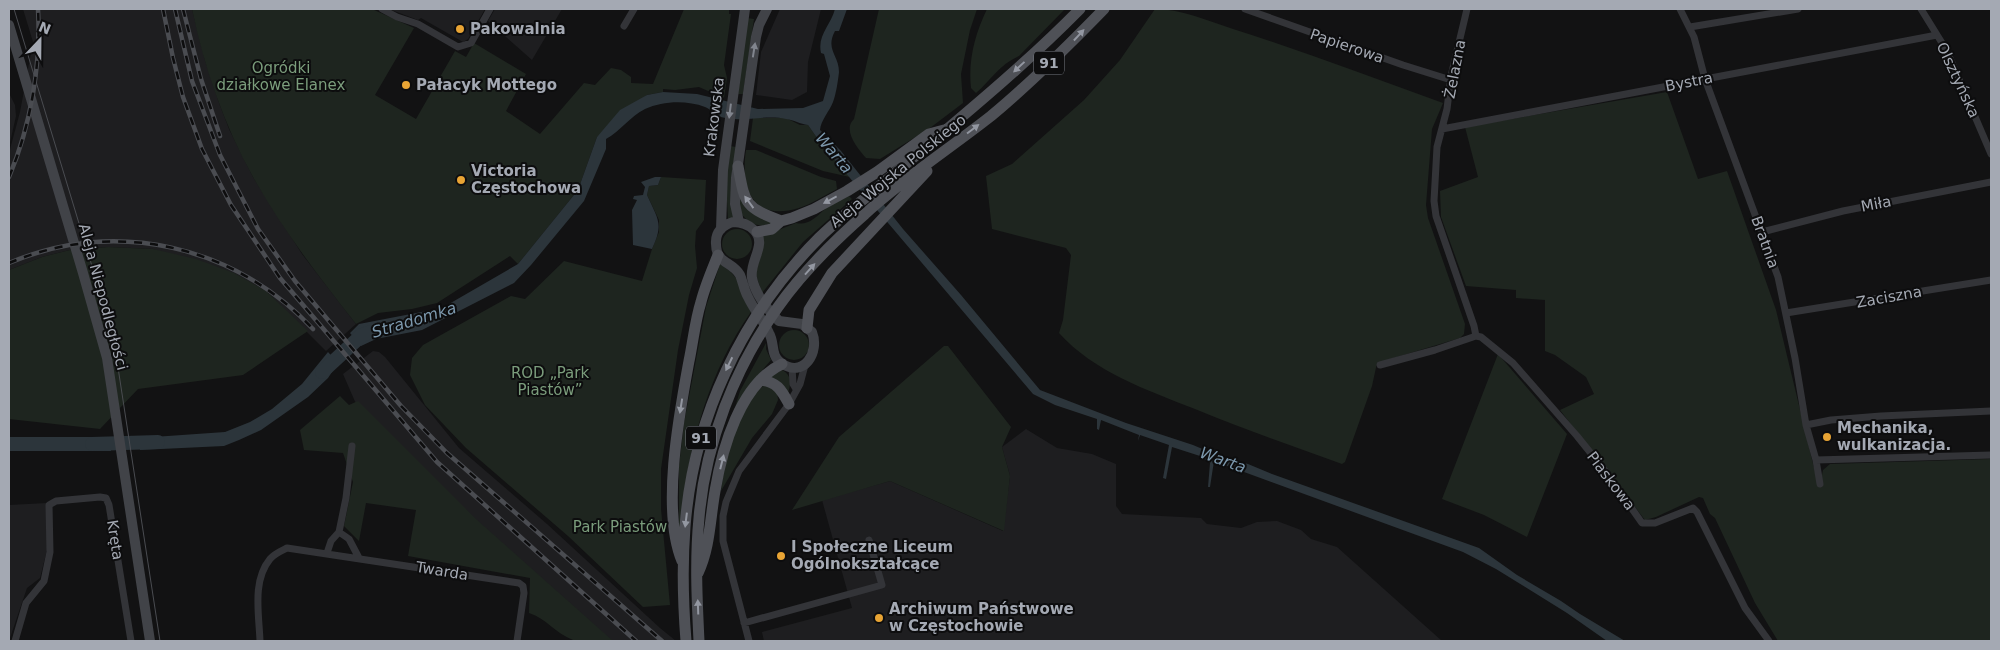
<svg xmlns="http://www.w3.org/2000/svg" width="2000" height="650" viewBox="0 0 2000 650" font-family="'DejaVu Sans',sans-serif">
	<style>
		.built { fill: #1e1e20 }
		.green { fill: #1e251f }
		.water { fill: #2c353b }
		.lines { fill: none; stroke-linecap: round; stroke-linejoin: round }
		.river { stroke: #2c353b; stroke-width: 14 }
		.street { stroke: #333438; stroke-width: 7 }
		.secondary { stroke: #414348; stroke-width: 10 }
		.primary { stroke: #4f5157; stroke-width: 11 }
		.tram { stroke: #4a4c51; stroke-width: 1 }
		.rail-casing { stroke: #4a4c51; stroke-width: 4.5 }
		.rail { stroke: #0d0d0e; stroke-width: 2.5; stroke-dasharray: 8; stroke-linecap: butt }
		.oneway { fill: #9397a1 }
		.oneway2 { fill: #81858e }
		.poi-dot { fill: #e8a434; stroke: #0d0d0e; stroke-width: 2 }
		.labels { text-anchor: middle; dominant-baseline: central; stroke-width: 4; stroke-linejoin: round; paint-order: stroke }
		.shield { fill: #0d0d0e; stroke: #777a82; stroke-width: 1 }
		.shield-label { font-size: 14px; font-weight: bold; fill: #a4a9b3 }
		.poi-label { font-size: 15px; font-weight: bold; fill: #a4a9b3; stroke: #0d0d0e; text-anchor: start }
		.street-label { font-size: 15px; fill: #a4a9b3; stroke: #0d0d0e }
		.park-label { font-size: 15px; fill: #7b9d7c; stroke: #0d0d0e }
		.water-label { font-size: 16px; font-style: italic; fill: #7c98ad; stroke: #0d0d0e }
	</style>
	<rect width="100%" height="100%" fill="#121213"/>
	<path class="built" d="M23,9H192L205,60L218,100L229,129L253,177L302,254L356,324L326,351L266,291L153,249L108,247L70,250L42,257L9,270V153L20,112L33,42Z
		M389,9H485L468,39L463,42L421,18L418,20Z
		M495,9H562L532,60L488,21Z
		M780,9H821L808,62L807,92L792,100L756,95L761,52Z
		M9,93L15,105L16,116L9,147Z
		M373,351L379,352L385,357L459,448L547,524L660,628L676,641H609L539,583L360,413L343,374Z
		M1026,429L1057,448L1092,454L1116,464V506L1122,514L1201,518L1207,524L1241,528L1257,522L1277,521L1301,530L1311,539L1337,547L1442,641H764L762,632L852,608L822,500L890,481L1003,531L1010,476L1002,447Z
		M47,503V550L40,578L27,588L9,641V505Z"/>
	<path class="green" d="M192,9H372L414,28L375,95L416,119L455,51L466,57L474,43L526,74L506,111L540,134L584,83L595,85L611,68L621,70L631,77V83L653,84L684,9H729V14H731L724,65L727,78L724,98L699,87L675,90L663,89V92L647,95L597,137L578,190L518,264L510,256L437,303L412,309L378,313L356,324C319,277 282,229 253,177C224,125 204,67 192,9Z
		M879,9H977L970,30L961,74L963,103L930,128L880,159L866,158C858,149 842,130 854,119Z
		M987,9H1065L1019,56C1000,64 991,80 976,93L971,88C968,60 975,34 987,9Z
		M1155,9C1182,9 1208,21 1233,29C1303,51 1373,78 1443,103L1432,129L1426,205L1428,218L1465,324L1464,334L1460,338L1377,363L1372,386L1345,462L1342,464C1293,446 1243,429 1195,409C1147,390 1094,372 1059,333L1063,320L1071,255L1066,248L992,229L986,176L1012,164L1084,100L1120,60Z
		M747,18L754,19L743,94H738Z
		M1667,92L1698,179L1727,171L1776,310L1815,472L1821,480L1823,470L1830,464L1991,459V641H1778L1755,603L1715,518L1710,514L1703,498L1699,497L1656,517L1645,520L1560,410L1594,394L1586,377L1555,355L1545,351V300L1516,298V290L1466,286L1441,217L1440,191L1478,177L1465,127Z
		M753,118H786L800,125H808L822,145L850,177L823,171L750,141Z
		M730,146L736,147L734,217L728,219L726,185Z
		M746,150H756L821,177L836,181L837,189C825,195 812,204 799,208C753,222 740,189 746,150Z
		M661,177L706,180L704,220L696,231L695,246L697,268L689,295L678,350L661,469V509L670,605L643,607L568,536L466,448L425,405L410,375L412,358L423,345L511,296L525,299L564,261L642,281L652,249L659,232V220L647,195L649,186L658,185Z
		M738,193L778,222C760,227 752,228 740,212Z
		M849,196L852,199L803,242L762,293L756,275L763,236L796,223C808,226 816,217 824,210C831,204 841,200 849,196Z
		M722 244a15 15 0 1 1 30 0a15 15 0 1 1-30 0Z
		M108,247L153,249L196,259L234,273L266,291L308,331L243,375L138,389L100,429L9,419V270L42,257L70,250Z
		M720,264C741,277 742,290 751,312C705,377 686,457 679,535V466L684,423L706,307Z
		M779 345a15 15 0 1 1 30 0a15 15 0 1 1-30 0Z
		M766,343V349L771,360L748,387L733,414L740,391Z
		M944,346H948L1011,427L1002,447L1010,476L1004,531L890,481L792,510L839,437Z
		M1498,354L1567,434L1527,537L1484,515L1442,499Z
		M782,370C792,375 791,384 788,393L767,377Z
		M765,385L777,391L778,400L772,414L752,438L721,491C724,464 740,398 765,385Z
		M340,396L349,405L358,401L476,519L613,641C602,641 584,645 573,640C555,633 547,619 529,613L530,578L408,556L416,510L366,503L359,541L344,526L353,482L343,453L304,450L300,430Z"/>
	<path class="water" d="M835,9H847L839,31H835C825,50 839,55 839,72C838,81 836,94 833,102C829,112 821,120 820,130L841,151L903,229L961,295L1040,390L1126,423L1193,445L1219,456L1248,464L1272,474L1479,548L1517,575L1561,601L1580,614L1625,641H1607L1567,613L1496,569L1463,552L1214,461L1210,487H1208L1210,463L1200,456L1172,447L1166,479L1163,478L1169,445L1140,435L1138,441L1139,435L1101,420L1099,430L1097,429V419L1055,405L1033,394L822,145L808,125C800,124 794,120 786,119C766,114 742,123 721,117C715,115 711,109 705,107C686,100 663,101 645,109C629,117 621,131 606,139V149L584,201L531,265L514,283L422,330L376,339L361,346L350,333L359,324L442,308L518,264L578,190L597,137L620,110L647,95L663,92L697,94L758,109L803,108L823,101L830,76L824,54L821,53C817,35 831,25 835,9Z
		M655,177H661L658,185L649,186L647,195C658,220 664,223 652,249L633,245L632,210L637,200L633,199L634,196L643,195L645,187L641,182Z
		M328,352L338,363L328,378L308,397L261,430L239,440L224,446L140,450L139,438L225,432L250,422L272,409L302,384Z
		M9,437H109L111,451H9Z"/>
	<g class="lines">
		<path class="river" d="M322,372L362,335L371,332
			M92,444L158,442"/>
		<path class="street" d="M382,9L397,17L418,24L458,47L471,43L490,9
			M1245,9L1403,65L1451,80
			M1467,9L1451,76L1447,109L1437,147L1434,201L1436,216L1474,326L1476,336
			M1680,9L1694,37L1705,79L1778,277L1795,358L1806,425L1816,460L1820,484
			M1921,9L1947,51L1991,154
			M624,26L634,9
			M1690,27L1798,9
			M1442,129L1937,35
			M1762,232L1843,211L1991,182
			M1786,313L1991,280
			M1380,365L1435,350L1476,336L1481,337L1513,363L1577,436L1606,472L1642,523H1655L1693,508L1697,512L1745,608L1769,641
			M792,367L793,384L796,389
			M1806,425L1831,420L1881,416L1991,411
			M1816,460L1991,455
			M339,532L349,539L359,558
			M327,553L331,541L339,532L346,498L352,446
			M744,623L882,585L869,540
			M15,641L26,603L44,581L50,552L49,505L56,501L100,497L106,498L109,505L131,641
			M260,641C259,614 252,581 270,559C274,554 281,551 287,548L519,583L523,586L524,593L517,641
			M749,641L723,541V516L726,502L739,471L789,404L800,384L805,365"/>
		<path class="secondary" d="M9,25L83,273L107,358L150,641
			M733,222C741,222 748,224 754,230C768,244 749,261 752,278C755,293 767,310 779,321L802,324L812,332C820,352 804,379 781,363C770,355 775,343 769,333C763,320 754,310 748,297C744,290 743,282 740,275C732,261 716,264 716,244C715,232 723,225 733,222Z
			M739,222L735,204L736,178L756,37L759,25L767,9
			M721,229L723,170L745,9"/>
		<path class="primary" d="M738,166C745,204 744,207 781,221
			M757,232L772,229L781,221L792,218L814,209L847,191L877,172L929,134L944,130
			M807,328L809,310L832,273L927,171
			M760,380C777,382 781,389 789,404
			M682,561C661,510 679,415 689,361C693,342 695,321 701,302C705,286 712,270 718,255
			M698,573C710,548 710,519 715,491C722,449 740,384 782,364
			M686,641C683,603 682,565 685,527C693,419 742,315 819,238C840,217 865,199 888,179C953,124 1020,70 1080,9
			M699,641C697,600 695,559 699,518C705,444 735,367 778,307C802,273 833,242 865,214C904,178 949,149 991,116C1031,83 1068,46 1104,9"/>
		<path class="tram" d="M14,9L105,309L115,348L160,641"/>
		<g class="rail-casing">
			<path id="rail" d="M163,9L173,58L183,97L202,149L231,205L280,278L437,462L636,641
				M175,9L192,81L220,155L258,229L295,281L401,406L447,453L662,641
				M183,9L201,79L220,136
				M9,177C31,125 41,65 38,9
				M9,263C116,218 234,245 313,329"/>
		</g>
		<use href="#rail" class="rail"/>
	</g>
	<defs><path id="oneway-solid" d="M-6-.8H1V-3.2L6.5 0L1 3.2V.8H-6Z" transform="scale(1.25)"/></defs>
	<g class="oneway">
		<use href="#oneway-solid" transform="translate(1079 35) rotate(-47)"/>
		<use href="#oneway-solid" transform="translate(1019 67) rotate(137)"/>
		<use href="#oneway-solid" transform="translate(973 129) rotate(-37)"/>
		<use href="#oneway-solid" transform="translate(830 200) rotate(152)"/>
		<use href="#oneway-solid" transform="translate(749 202) rotate(-126)"/>
		<use href="#oneway-solid" transform="translate(810 269) rotate(-48)"/>
		<use href="#oneway-solid" transform="translate(729 364) rotate(116)"/>
		<use href="#oneway-solid" transform="translate(681 406) rotate(99)"/>
		<use href="#oneway-solid" transform="translate(722 462) rotate(-76)"/>
		<use href="#oneway-solid" transform="translate(686 520) rotate(97)"/>
		<use href="#oneway-solid" transform="translate(698 607) rotate(-92)"/>
	</g>
	<g class="oneway2">
		<use href="#oneway-solid" transform="translate(754 50) rotate(-81)"/>
		<use href="#oneway-solid" transform="translate(730 111) rotate(97)"/>
	</g>
	<g class="poi-dot">
		<circle cx="460" cy="29" r="5"/>
		<circle cx="406" cy="85" r="5"/>
		<circle cx="461" cy="180" r="5"/>
		<circle cx="1827" cy="437" r="5"/>
		<circle cx="781" cy="556" r="5"/>
		<circle cx="879" cy="618" r="5"/>
	</g>
	<g class="labels">
		<g class="shield">
			<rect x="1034" y="51.5" width="30" height="23" rx="4"/>
			<rect x="686" y="426.5" width="30" height="23" rx="4"/>
		</g>
		<g class="shield-label">
			<text x="1049" y="63">91</text>
			<text x="701" y="438">91</text>
		</g>
		<g class="poi-label">
			<text x="470" y="29">Pakowalnia</text>
			<text x="416" y="85">Pałacyk Mottego</text>
			<text x="471" y="171">Victoria<tspan x="471" dy="17">Częstochowa</tspan></text>
			<text x="1837" y="428">Mechanika,<tspan x="1837" dy="17">wulkanizacja.</tspan></text>
			<text x="791" y="547">I Społeczne Liceum<tspan x="791" dy="17">Ogólnokształcące</tspan></text>
			<text x="889" y="609">Archiwum Państwowe<tspan x="889" dy="17">w Częstochowie</tspan></text>
		</g>
		<g class="street-label">
			<text transform="translate(1347 46) rotate(19)">Papierowa</text>
			<text transform="translate(1455 69) rotate(-79)">Żelazna</text>
			<text transform="translate(1958 80) rotate(65)">Olsztyńska</text>
			<text transform="translate(1689 82) rotate(-11)">Bystra</text>
			<text transform="translate(714 117) rotate(-83)">Krakowska</text>
			<text transform="translate(898 171) rotate(-39)">Aleja Wojska Polskiego</text>
			<text transform="translate(1876 204) rotate(-11)">Miła</text>
			<text transform="translate(1765 242) rotate(70)">Bratnia</text>
			<text transform="translate(103 297) rotate(75)">Aleja Niepodległości</text>
			<text transform="translate(1889 297) rotate(-10)">Zaciszna</text>
			<text transform="translate(1611 481) rotate(53)">Piaskowa</text>
			<text transform="translate(115 540) rotate(81)">Kręta</text>
			<text transform="translate(442 571) rotate(9)">Twarda</text>
		</g>
		<g class="park-label">
			<text x="281" y="68">Ogródki<tspan x="281" dy="17">działkowe Elanex</tspan></text>
			<text x="550" y="373">ROD „Park<tspan x="550" dy="17">Piastów”</tspan></text>
			<text x="620" y="527">Park Piastów</text>
		</g>
		<g class="water-label">
			<text transform="translate(834 153) rotate(50)">Warta</text>
			<text transform="translate(414 320) rotate(-17)">Stradomka</text>
			<text transform="translate(1223 460) rotate(20)">Warta</text>
		</g>
	</g>
	<rect width="2000" height="650" fill="none" stroke="#a4a9b3" stroke-width="20"/>
	<g transform="translate(40 40) rotate(22)" stroke="#0d0d0e" stroke-width="4" paint-order="stroke">
	<path d="M0-4L9 19L0 12L-9 19Z" fill="#a4a9b3"/>
	<text y="-8" font-size="14" font-weight="bold" text-anchor="middle" fill="#a4a9b3">N</text>
	</g>
</svg>
